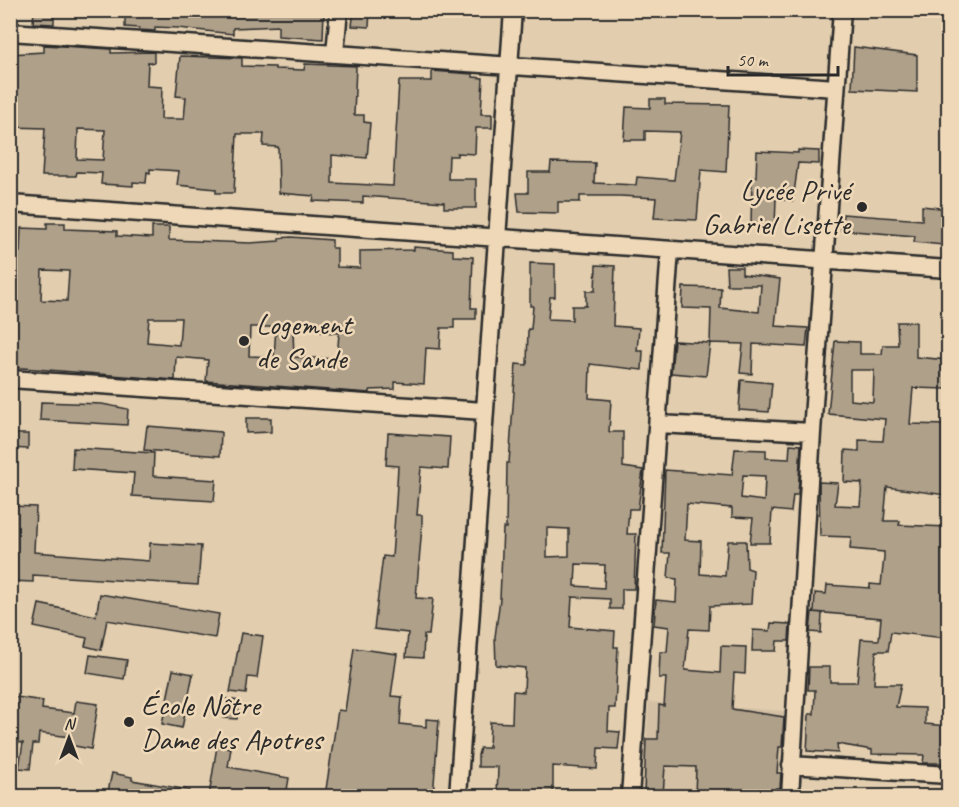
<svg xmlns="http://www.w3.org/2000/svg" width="959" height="807" viewBox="0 0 959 807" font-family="Caveat,sans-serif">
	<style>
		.built { fill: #d3c0a4 }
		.building { fill: #afa08a; stroke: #2b2b2b; stroke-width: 1.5; fill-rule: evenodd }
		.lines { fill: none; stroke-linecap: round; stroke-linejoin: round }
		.minor-casing { stroke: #2b2b2b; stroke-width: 21 }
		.minor { stroke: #eed8b7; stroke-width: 16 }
		.poi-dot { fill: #2b2b2b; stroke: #eed8b7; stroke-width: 2 }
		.labels { text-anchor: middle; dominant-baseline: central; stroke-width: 5; stroke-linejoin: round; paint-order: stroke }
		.poi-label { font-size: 30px; fill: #2b2b2b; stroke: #eed8b7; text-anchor: start }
	</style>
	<rect width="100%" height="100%" fill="#e2ceaf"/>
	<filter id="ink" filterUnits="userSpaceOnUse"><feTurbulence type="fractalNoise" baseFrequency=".0167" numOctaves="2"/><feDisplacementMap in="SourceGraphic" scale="12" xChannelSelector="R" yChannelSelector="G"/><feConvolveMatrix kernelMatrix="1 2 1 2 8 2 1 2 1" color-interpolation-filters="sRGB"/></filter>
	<g filter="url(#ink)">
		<path class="built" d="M649,702L787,711L784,796H642Z"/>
		<path class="building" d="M34,10H54V24L33,23Z
			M125,10H324L323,39L278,36V26L233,28V34L178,28L155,27V31L139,30V28L125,27Z
			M354,10H370L369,27L352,26Z
			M44,45L111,49V53L154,52V63L148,62L147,86L162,87L161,119H184L186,97L176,96L180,56L242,58V66L275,67V69L304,70L305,64L356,66L354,115H364V122L370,123L367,158L332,155V183L393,186L399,81H432V71L473,74V77L483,78L481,114H492V128H476L475,154L457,153V156H449L448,179H476V208H444V202L363,196V203L313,201L314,196L279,193L278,147L263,146L264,134H237L234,193H216V189L177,185L179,171L150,169V173L147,172L146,183L133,182V186L101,184L102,173L77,172L76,176H42L45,128L10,127V54L44,52ZM78,129L105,130L103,160L77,159Z
			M854,47L917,55V92L852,89Z
			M650,99H665V104L729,105L726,172L701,170L697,220L654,218L656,198L620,196H580V202H558V213L519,212L517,193H528V172H550L551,162L595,163L594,183L636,185L637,177L674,180L680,132L645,131V140H624L626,107L650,108Z
			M798,150L819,151V164L798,163L793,201L776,199L775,226H751L752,177H756L757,151L798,153Z
			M922,206L948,209L943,245L914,242L915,236L841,230L843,214L922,220Z
			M47,223H65V229L117,231V236L152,238V227H169V240L250,243L279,241V238L291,237L332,240V248H337V267L360,268V251L414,250V247L453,250V256L473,257L471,308H476V319H454V328H441L440,349L426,348L424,384L395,382V389L370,390V393L206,381L208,360L199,359L176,357L175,380L10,367V251L20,252L21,228L47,229ZM42,270L69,271L67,301L41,300ZM149,318H181L179,345L147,342ZM298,325L321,326V332L339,333L337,359L294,357L293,331L298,332ZM250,327H276L274,357L249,356Z
			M530,263L555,264V297H550L548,319L572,320V306H586V291H595L596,265L615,266L613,326L639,328L637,351H643L642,370L590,364L589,398L611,400L609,432H623V467L643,470L638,509H629L627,534H636L634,589H622V609H610V599L572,597L570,627L615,631L614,647H618L615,708H609L608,731L620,732L618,749L598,748L597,769L553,766V796H497L498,767H478V755L480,748H489L490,722L512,723L513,691L524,692L525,668L496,665L495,637L500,599L503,528H506L507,463H509L516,364L527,365L528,329H531L533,306H530ZM547,528L569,529V556L547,557ZM576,564L605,565L604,588L575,586Z
			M726,267H742V274L780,279L775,326L808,328L806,347L753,344L752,374L740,373L743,344L710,343L711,309L682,308L683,287L721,288L720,308L759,312L761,285H727Z
			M897,322H916V357L948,360L947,389L913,388L910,424L948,425V472L946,495L887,487L884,521H900L899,525L948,527V605L945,638L891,632L888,651H876L874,684H901L896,707L925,708V724L948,726L947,763H923L924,755L872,754V750L837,744L838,753L807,751L809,714H814L815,690H808L809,667H830V682H857L861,639L879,640L881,618L814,612L815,593L826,594L827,585L870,588V584L881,585L884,557V552L850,549L851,537L820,536L819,482L838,483L835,505L860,506L862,483L844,482L845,450L859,451V440L883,441L885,419L828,414L835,341L860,342V354H882L883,345H898ZM850,370H874L873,402L850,400Z
			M674,341L710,343L706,376L671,373Z
			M741,380L772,383L769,412L739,410Z
			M41,402L102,404L128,409L127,425L40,420Z
			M246,418H271V432L246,433Z
			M147,426L221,432L220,456L144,450Z
			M388,433L450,437L448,469L421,467L417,515H422V526L416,598L433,599L429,635H424L423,658L406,657L408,633L374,629L383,556L392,557L396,501L398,466L386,465Z
			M10,434H28V449L10,448Z
			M790,444L801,445L798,495H793L791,512L772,510L770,543H750L753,518L732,517V508L687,504L685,540L701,541L700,574L725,576L728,541H746L747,568L753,570L751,604L710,606L709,630L689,629L685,670L720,673L721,646L746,647L745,674L734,673L732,709L784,717L782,747H779L777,773H781L780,788H776L775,796H695L696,767L665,766L663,795L644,794L646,739H658L659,705L664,706L666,678H659L660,652H667L669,627L654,625L656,600L676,602L677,579L668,578L670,553H662L665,470L732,475L735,449L766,450V458L789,459ZM743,475L765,476L764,501L741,498Z
			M73,448L154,453L153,476L216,480L214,501L132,496L134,473L72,469Z
			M11,506L36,507L34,552L149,561L150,543L201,546L198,585L33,575V582L10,581Z
			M100,594L219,614L215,638L107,620L101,650L85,646L87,638L34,627L39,604L96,616Z
			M812,612L822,613L821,633L810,632Z
			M771,623L790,624L789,641H777L776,651H752L753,630L770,631Z
			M241,633L263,636L257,678L248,677L246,694L230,692Z
			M354,648L397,654L391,696L402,697L400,724L426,727V719L439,720L433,796H325L338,710L345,711Z
			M90,655L127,660L124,679L87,673Z
			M173,670L193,674L182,728L162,724Z
			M10,696L43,701L42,709L74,713L76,701L98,704L91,749L69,745L70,737L39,733L38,744H33L30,769L19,768L23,743L10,741Z
			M226,699L239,701L237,719L224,718Z
			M217,746L231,748L228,767L289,778L286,796H209Z
			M112,773L132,777V780L189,790L188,796H107Z"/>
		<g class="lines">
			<g class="minor-casing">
				<path id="minor" d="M10,32L836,88
					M335,53L339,10
					M10,204L948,269
					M10,379L484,411
					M658,424L812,432
					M791,765L948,775
					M458,796L513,10
					M630,796L670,250
					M790,796L812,432L842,10"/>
			</g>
			<use href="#minor" class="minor"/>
		</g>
	</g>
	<g class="poi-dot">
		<circle cx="862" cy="207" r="6"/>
		<circle cx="244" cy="341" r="6"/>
		<circle cx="129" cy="722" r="6"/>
	</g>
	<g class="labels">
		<g class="poi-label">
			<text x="850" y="190" text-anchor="end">Lycée Privé<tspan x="850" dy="34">Gabriel Lisette</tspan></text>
			<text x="256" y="324">Logement<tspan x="256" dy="34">de Sande</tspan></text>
			<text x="141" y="705">École Nôtre<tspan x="141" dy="34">Dame des Apotres</tspan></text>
		</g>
	</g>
	<rect width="959" height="807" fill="none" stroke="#eed8b7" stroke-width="36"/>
	<rect x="18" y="18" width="923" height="771" fill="none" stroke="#2b2b2b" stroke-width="2" filter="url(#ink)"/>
	<g transform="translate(69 738)" stroke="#eed8b7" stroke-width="4.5" paint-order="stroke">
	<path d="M0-4.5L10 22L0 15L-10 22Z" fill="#2b2b2b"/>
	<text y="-9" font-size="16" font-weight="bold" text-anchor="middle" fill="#2b2b2b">N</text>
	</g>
	<path d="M728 66v9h110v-9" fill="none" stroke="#2b2b2b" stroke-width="3"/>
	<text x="737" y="66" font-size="18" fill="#2b2b2b" stroke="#eed8b7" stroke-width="4.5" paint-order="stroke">50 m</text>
</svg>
